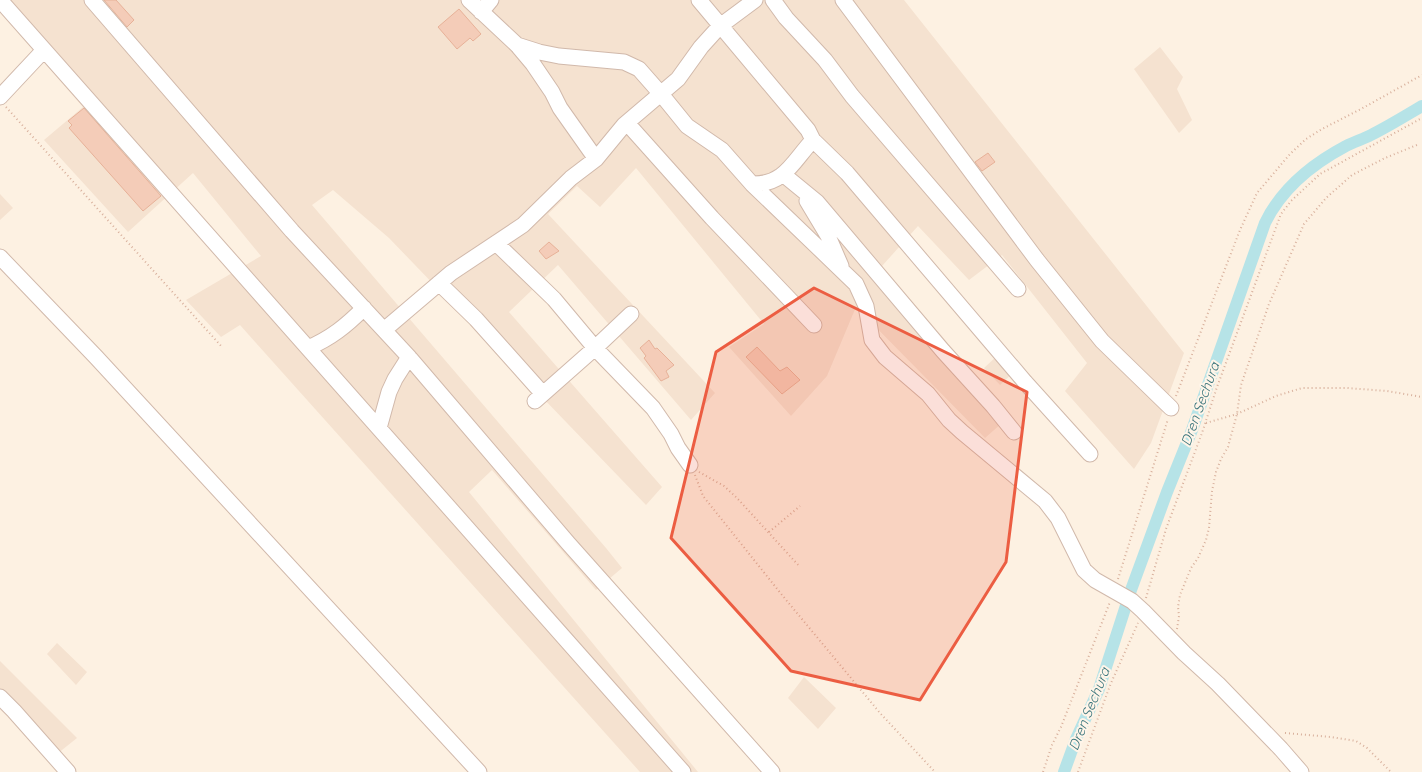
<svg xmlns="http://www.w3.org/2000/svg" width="1422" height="772" viewBox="0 0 1422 772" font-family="Quicksand,sans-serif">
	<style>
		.residential { fill: #f5e2d0 }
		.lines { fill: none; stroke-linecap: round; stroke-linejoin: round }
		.canal { stroke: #b6e3e7; stroke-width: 12 }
		.building { fill: #f4ccb8; stroke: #e7b198 }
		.minor-casing { stroke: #d1b9ab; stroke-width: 17 }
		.path { stroke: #d8b09c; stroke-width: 2; stroke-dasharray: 1 3; stroke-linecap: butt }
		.minor { stroke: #fff; stroke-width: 15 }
		.marked { fill: #ec5d42; fill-opacity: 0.2; stroke: #ec5d42; stroke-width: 3; stroke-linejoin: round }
		.labels { text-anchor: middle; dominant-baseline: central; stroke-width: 4; stroke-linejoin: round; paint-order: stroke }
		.water-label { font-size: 14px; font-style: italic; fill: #3a757c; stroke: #fff5e9 }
	</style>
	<rect width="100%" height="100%" fill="#fdf1e2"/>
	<path class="residential" d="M0,0H904L1184,353L1151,443L1134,469L1065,391L1087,363L1002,255L969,280L918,226L882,266L1010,416L985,438L856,307L827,376L791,416L729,347L764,324L636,168L600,207L577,186L548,214L715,393L691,420L558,265L509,312L662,487L646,505L389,238L333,190L312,205L606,548L622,568L596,590L492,470L469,492L698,772H640L240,325L221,337L186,300L261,256L193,173L128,232L44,140L83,107L0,12Z
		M1160,47L1183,77L1177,89L1192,120L1179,133L1134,69Z
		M0,194L13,208L0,220Z
		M998,355L1014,372L1000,385L984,368Z
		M57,643L87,672L76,685L47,654Z
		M0,661L77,738L57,754L0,694Z
		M804,677L836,708L818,729L788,698Z"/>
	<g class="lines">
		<path class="canal" d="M1064,772L1076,739L1099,689L1131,590L1167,492L1192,430L1265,223C1282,188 1312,164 1346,146C1354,142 1363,139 1371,135C1389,126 1405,116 1422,106"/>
	</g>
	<path class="building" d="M104,0H116L134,20L127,27Z
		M459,9L481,34L473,41L470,38L457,49L438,27Z
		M84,108L161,196L143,211L69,128L72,125L68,121Z
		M988,153L995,162L982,171L975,162Z
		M549,242L559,251L546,259L539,251Z
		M649,340L655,349L657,348L674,365L666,371L669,377L661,381L644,358L646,356L640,348Z
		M757,347L780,371L787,367L800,380L782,394L746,357Z"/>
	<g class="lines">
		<g class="minor-casing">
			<path id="minor" d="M0,0L683,772
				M92,0L292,231L409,357L568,543L772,772
				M469,0L517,45L533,64L552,92L560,108L596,159
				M699,0L808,130L813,140L847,173L1025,382L1090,454
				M773,0L786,18L825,60L852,96L1018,289
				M843,0L1037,260L1102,341L1171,408
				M481,12L491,0
				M517,45L539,52L559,56L624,62L639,69L661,94L687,126L722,150L752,184L856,284L866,306L872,340L885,357L928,394L949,420L962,432L1045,501L1058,518L1084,570L1095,580L1132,601L1143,611L1184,653L1218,684L1281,749L1301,772
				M0,97L44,50
				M627,123L712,218L814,325
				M784,175L817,202L943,351L993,406L1014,432
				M752,184C785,185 793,161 813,140
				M807,201L828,236L841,266
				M496,243L554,299L595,348L653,408L671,434L678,448L690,465
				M0,257L96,357L479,772
				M439,283L476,319L543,394
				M384,330L451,273L523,225L571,178L596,159L624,125L678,79L701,47L720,26L755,0
				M308,348C331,338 346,326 364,308
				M535,401L595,348L631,314
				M379,428L389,392L395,379L409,357
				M0,697L14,711L68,772"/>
		</g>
		<path class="path" d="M6,107L222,347
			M1176,396L1240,230L1257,193L1290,154L1306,139L1322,129L1361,109L1422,75
			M1206,423L1237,414L1276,396L1302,388H1347L1387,391L1422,397
			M699,472L724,486L737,498L800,567
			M695,475L703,496L782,595L880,713L935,772
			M769,532L800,506
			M1118,579L1168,419
			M1146,598L1166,529L1202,433L1217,387L1281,214L1291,201L1320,174L1422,118
			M1177,629L1179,616L1178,607L1180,595L1191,568L1198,558L1206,540L1209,528L1212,491L1216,472L1221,459L1228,447L1237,414L1241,385L1269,304L1304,224L1326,198L1352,175L1385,158L1417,145
			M1285,733L1331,737L1356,741L1367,748L1391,772
			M1043,772L1052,745L1061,727L1110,602
			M1078,772L1111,683L1138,623"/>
		<use href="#minor" class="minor"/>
	</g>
	<path class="marked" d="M814,288L1027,392L1006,562L920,700L791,671L671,538L716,352Z"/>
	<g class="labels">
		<g class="water-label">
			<text transform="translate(1200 404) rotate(-70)">Dren Sechura</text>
			<text transform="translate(1089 709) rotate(-68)">Dren Sechura</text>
		</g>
	</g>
</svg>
